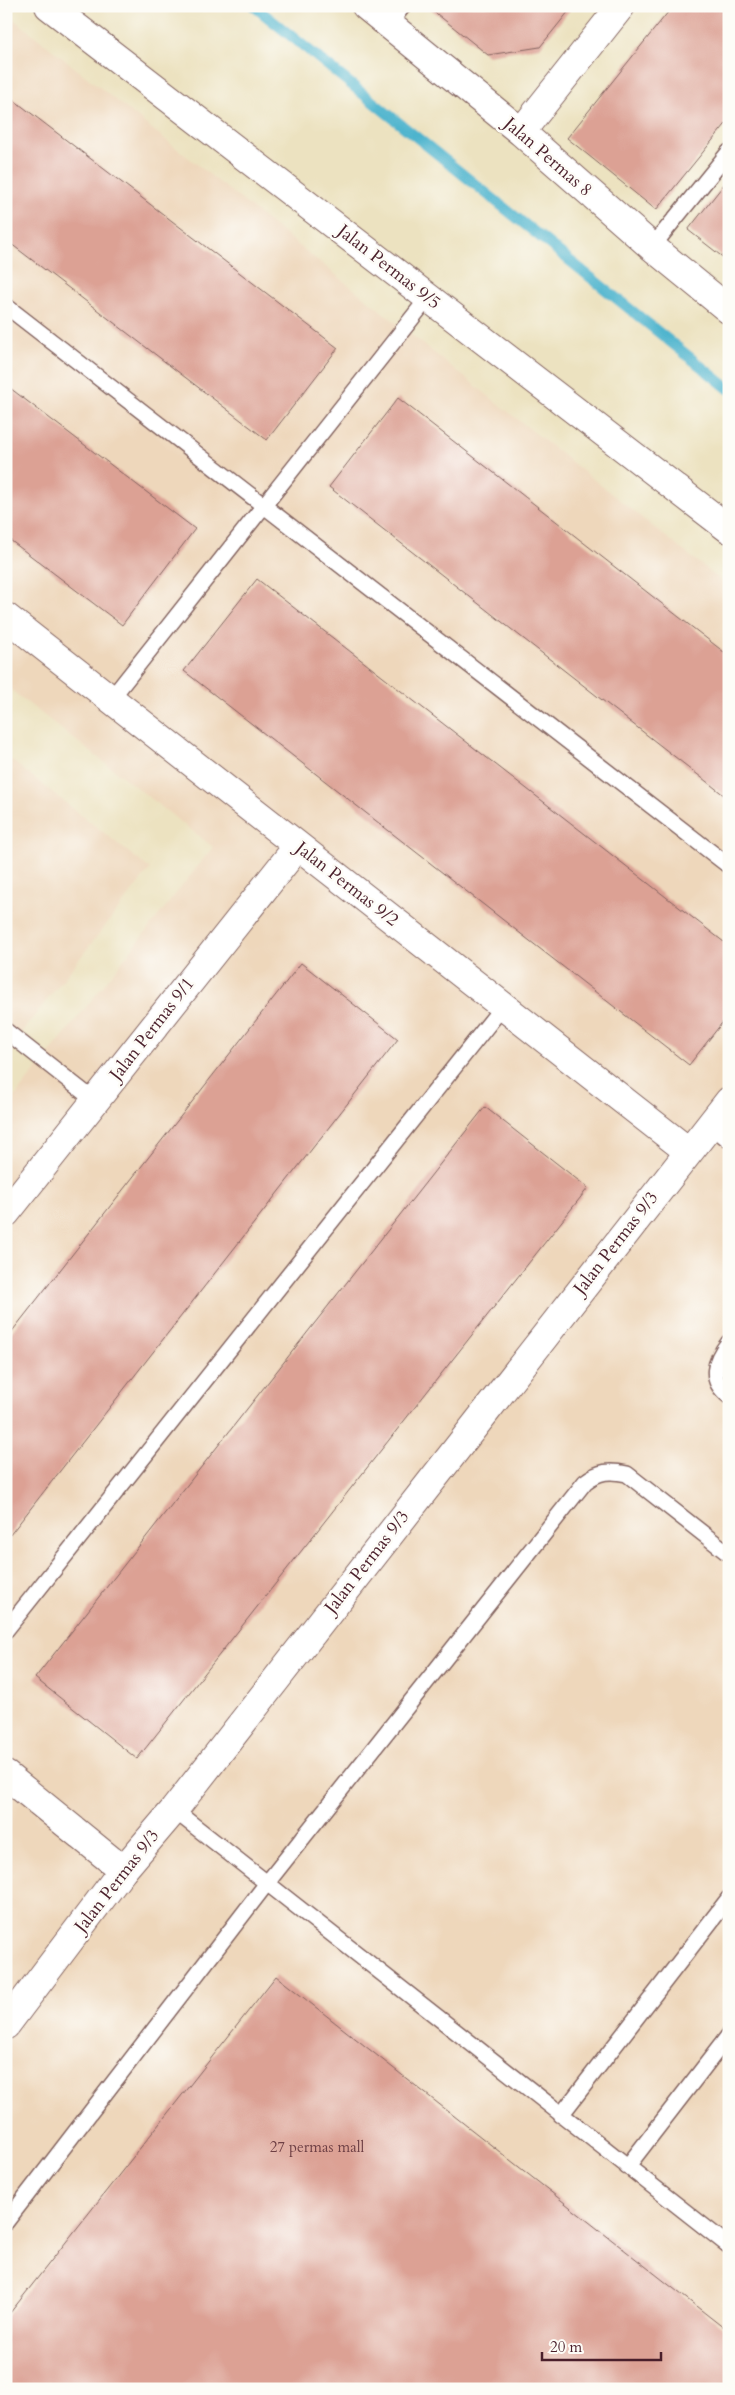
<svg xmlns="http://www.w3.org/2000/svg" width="735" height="2395" viewBox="0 0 735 2395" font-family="Cardo,serif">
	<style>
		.built { fill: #eed7bb }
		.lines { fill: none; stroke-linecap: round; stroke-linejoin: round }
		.stream { stroke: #4eb4cd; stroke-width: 11 }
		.building { fill: #dca194 }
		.service-casing { stroke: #83635f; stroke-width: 18 }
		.minor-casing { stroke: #83635f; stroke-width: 30 }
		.tertiary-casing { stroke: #83635f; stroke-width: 30 }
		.service { stroke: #fff; stroke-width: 15 }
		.minor { stroke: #fff; stroke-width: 28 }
		.tertiary { stroke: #fff; stroke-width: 28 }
		.labels { text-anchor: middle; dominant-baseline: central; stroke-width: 5; stroke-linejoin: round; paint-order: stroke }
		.number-label { font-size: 15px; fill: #6e4045 }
		.street-label { font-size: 18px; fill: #4a1f2b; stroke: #fdfcf7 }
	</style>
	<rect width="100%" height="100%" fill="#fdfcf7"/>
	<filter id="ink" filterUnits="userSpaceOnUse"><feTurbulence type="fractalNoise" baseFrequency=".02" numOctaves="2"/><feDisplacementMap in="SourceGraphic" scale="10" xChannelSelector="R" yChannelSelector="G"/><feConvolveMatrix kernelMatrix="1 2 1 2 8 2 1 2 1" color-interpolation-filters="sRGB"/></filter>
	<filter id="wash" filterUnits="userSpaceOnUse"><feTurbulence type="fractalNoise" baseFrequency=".0096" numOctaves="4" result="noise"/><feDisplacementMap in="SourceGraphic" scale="20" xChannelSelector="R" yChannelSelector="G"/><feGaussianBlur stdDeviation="1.12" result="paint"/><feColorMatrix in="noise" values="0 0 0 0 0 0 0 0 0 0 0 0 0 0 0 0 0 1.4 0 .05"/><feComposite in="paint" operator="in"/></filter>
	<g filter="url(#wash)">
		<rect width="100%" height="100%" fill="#ece2c0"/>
		<path class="built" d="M6,13L729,587V2389H6V1108L213,847L6,686Z
			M6,756L150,869L6,1052Z"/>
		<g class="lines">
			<path class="stream" d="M254,6L729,389"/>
		</g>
		<g id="blocks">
			<path class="building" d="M427,6H573L540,47L488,55Z
				M673,6H729V120L656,210L567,138Z
				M6,94L338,348L267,440L6,240Z
				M729,178V262L688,230Z
				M6,385L195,529L122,625L6,537Z
				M398,398L729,656V799L329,487Z
				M257,579L729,946V1014L689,1065L184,671Z
				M301,963L398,1039L6,1540V1339Z
				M485,1107L588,1188L137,1759L35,1678Z
				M276,1976L729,2332V2389H6V2318Z"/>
		</g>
	</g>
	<g filter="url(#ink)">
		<use href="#blocks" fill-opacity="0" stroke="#83635f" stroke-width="1"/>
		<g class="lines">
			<g class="service-casing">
				<path id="service" d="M389,24L403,6
					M652,247L729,152
					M6,306L729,866
					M111,699L428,298
					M6,1031L95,1101
					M710,1125L729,1140
					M729,1342C714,1361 708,1380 729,1396
					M6,1630L503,1006
					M174,1810L729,2246
					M561,2115L729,1898
					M627,2167L729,2035
					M6,2222L267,1883L585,1482C599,1471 610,1470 627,1474L729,1554"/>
			</g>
			<g class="minor-casing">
				<path id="minor" d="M49,6L729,529
					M366,6L521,132L652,247L729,310
					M521,132L621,6
					M6,617L688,1151
					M6,1213L298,846
					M6,1775L123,1870"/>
			</g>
			<g class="tertiary-casing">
				<path id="tertiary" d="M6,2025L123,1870L174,1810L729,1101"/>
			</g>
			<use href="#service" class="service"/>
			<use href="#minor" class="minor"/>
			<use href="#tertiary" class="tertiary"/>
		</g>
	</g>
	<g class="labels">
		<g class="number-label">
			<text x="317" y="2147">27 permas mall</text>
		</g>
		<g class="street-label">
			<text transform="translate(548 157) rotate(41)">Jalan Permas 8</text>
			<text transform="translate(389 267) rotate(38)">Jalan Permas 9/5</text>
			<text transform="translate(347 884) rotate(38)">Jalan Permas 9/2</text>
			<text transform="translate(152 1029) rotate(-52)">Jalan Permas 9/1</text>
			<text transform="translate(616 1243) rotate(-52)">Jalan Permas 9/3</text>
			<text transform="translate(367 1562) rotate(-52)">Jalan Permas 9/3</text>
			<text transform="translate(117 1881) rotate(-52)">Jalan Permas 9/3</text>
		</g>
	</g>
	<rect width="735" height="2395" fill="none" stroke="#fdfcf7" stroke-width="25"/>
	<path d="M542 2352v8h119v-8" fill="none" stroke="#4a1f2b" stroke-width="2.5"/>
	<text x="550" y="2352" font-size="15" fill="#4a1f2b" stroke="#fdfcf7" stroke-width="4" paint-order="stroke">20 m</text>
</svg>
